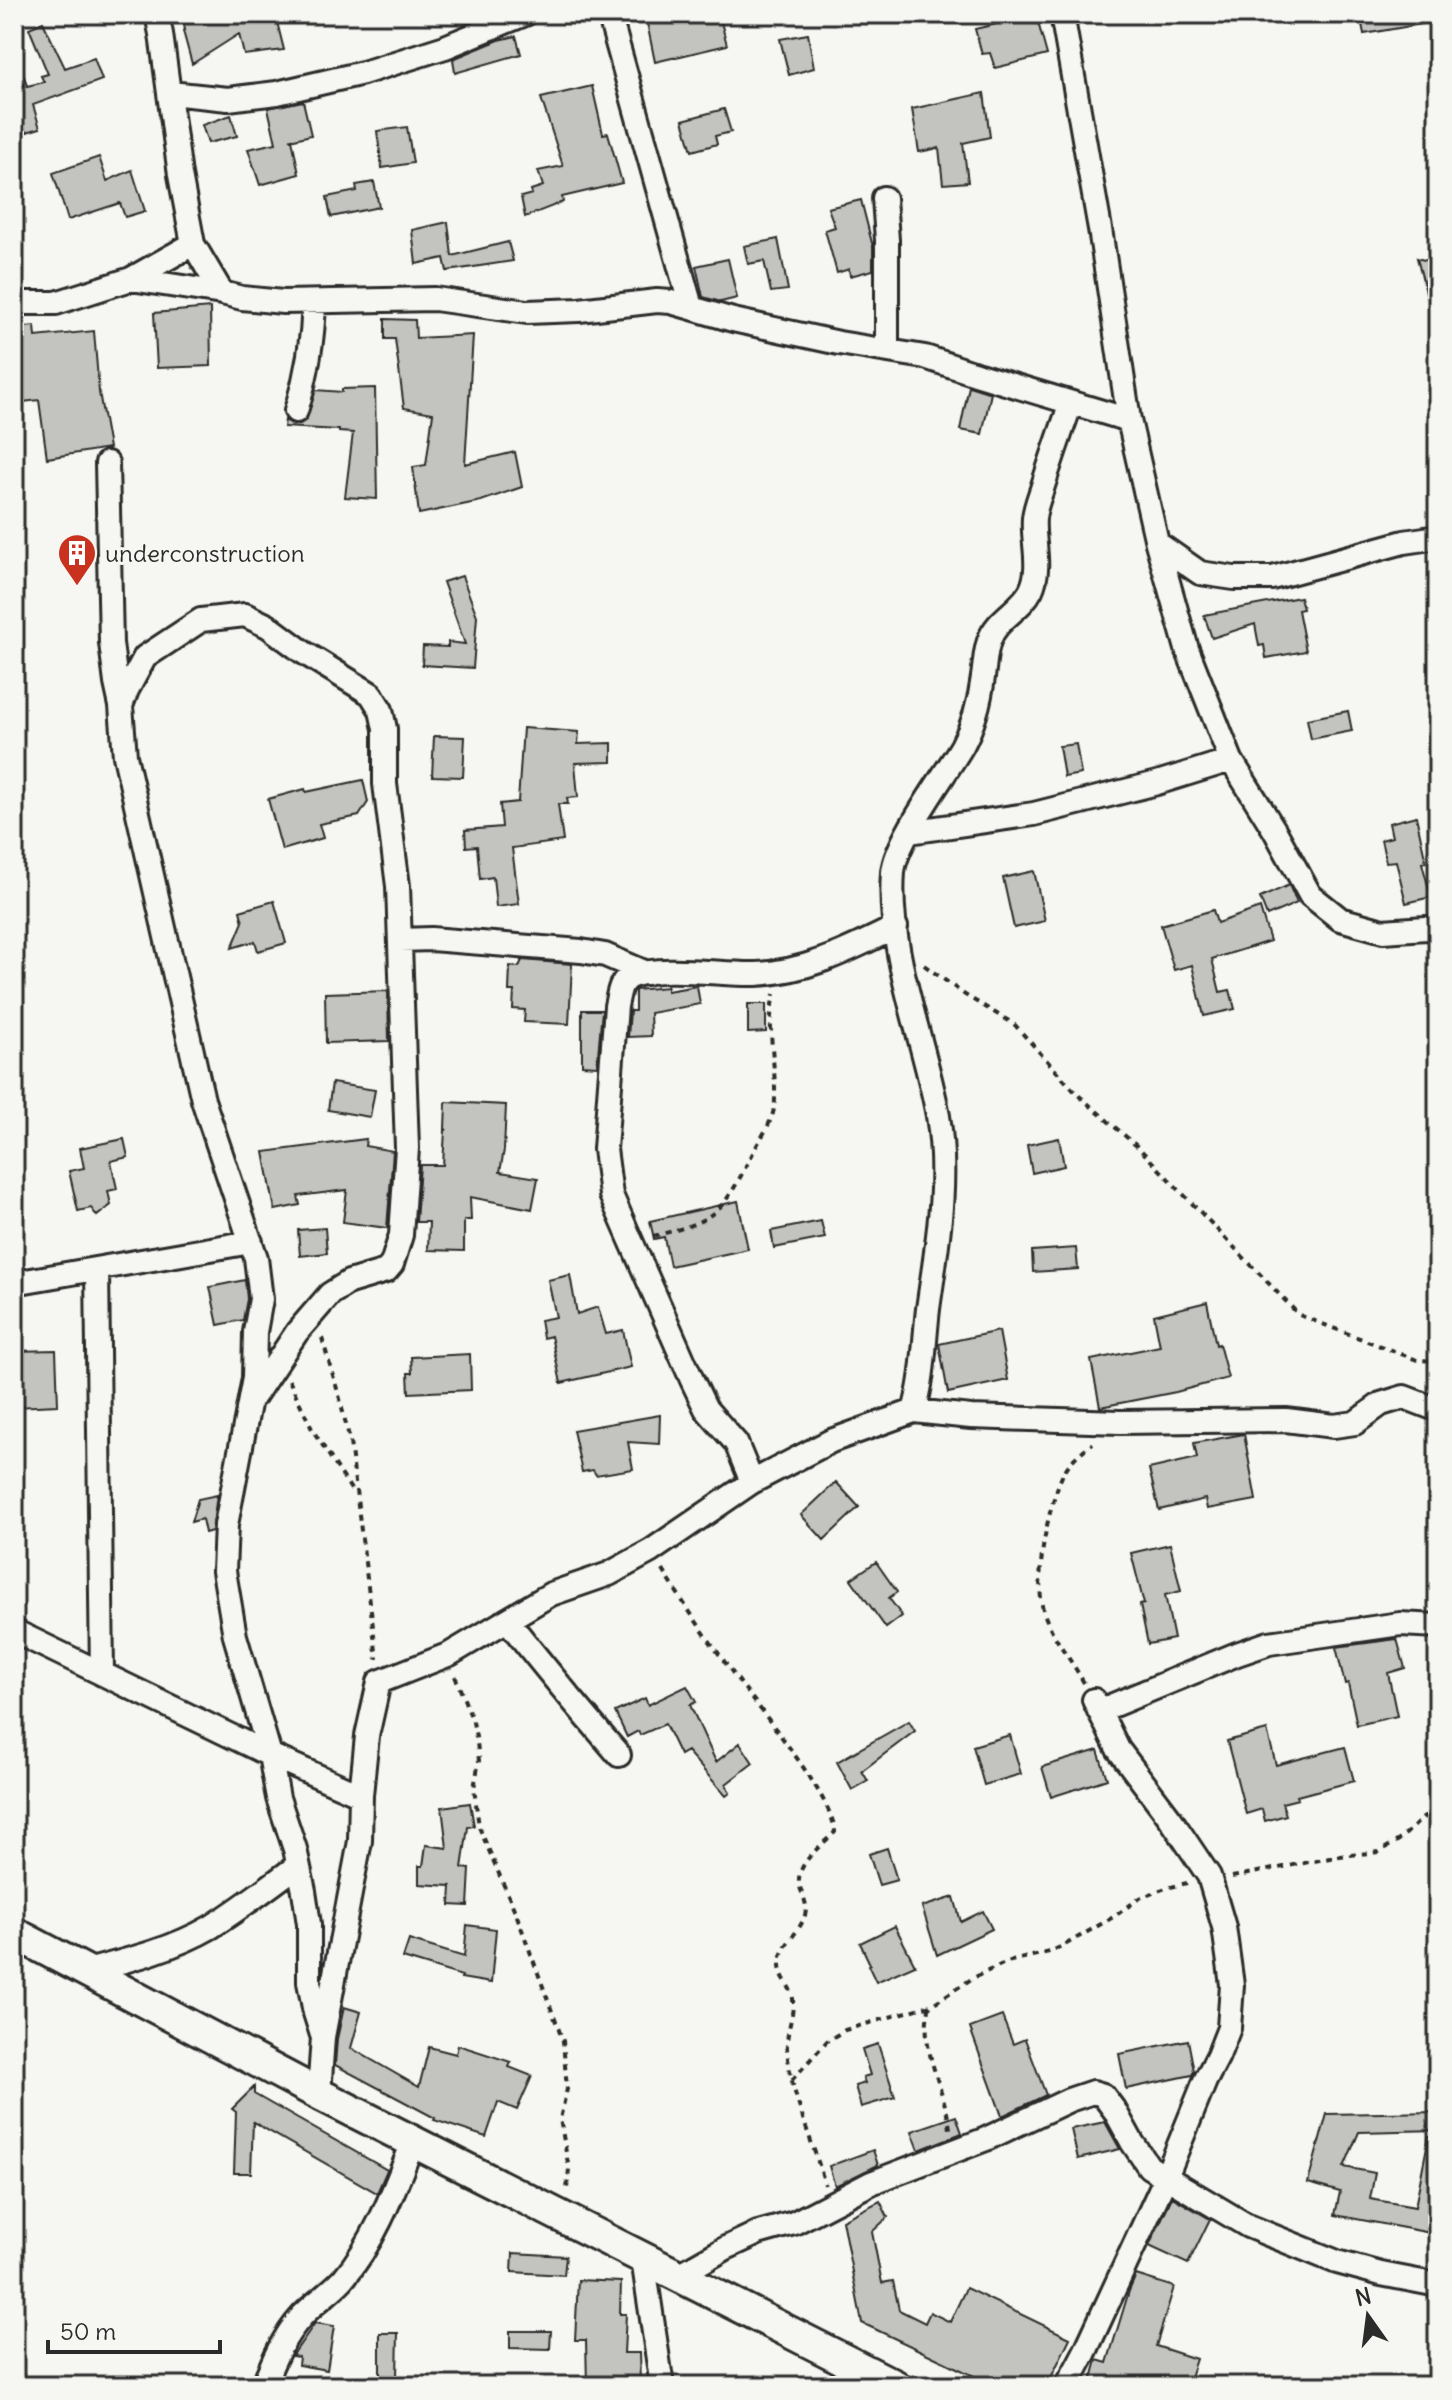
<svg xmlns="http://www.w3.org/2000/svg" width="1452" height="2400" viewBox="0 0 1452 2400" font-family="Delius,sans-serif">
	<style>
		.building { fill: #c3c3c0; stroke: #2b2b2b; stroke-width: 2 }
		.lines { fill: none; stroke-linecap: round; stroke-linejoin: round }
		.street-casing { stroke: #2b2b2b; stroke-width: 28 }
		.secondary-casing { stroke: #2b2b2b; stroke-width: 36 }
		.path { stroke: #2b2b2b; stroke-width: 4; stroke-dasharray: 6 6; stroke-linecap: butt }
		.street { stroke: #f6f6f2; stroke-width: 22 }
		.secondary { stroke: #f6f6f2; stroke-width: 30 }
		.labels { text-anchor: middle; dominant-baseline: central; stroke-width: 6; stroke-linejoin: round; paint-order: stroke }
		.poi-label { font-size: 24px; fill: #2b2b2b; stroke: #f6f6f2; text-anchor: start }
	</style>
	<rect width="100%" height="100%" fill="#f6f6f2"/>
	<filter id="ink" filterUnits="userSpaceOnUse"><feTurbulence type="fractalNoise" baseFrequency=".0125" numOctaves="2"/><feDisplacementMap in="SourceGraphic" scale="16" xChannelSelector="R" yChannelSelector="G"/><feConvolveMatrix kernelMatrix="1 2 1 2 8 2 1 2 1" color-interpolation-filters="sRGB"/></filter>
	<g filter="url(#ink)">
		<path class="building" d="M182,14H275L284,50L244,55L239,34L192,64L183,31L185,30Z
			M660,14H719L727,45L655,62L646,18Z
			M1360,14H1421L1422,24L1364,34Z
			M1036,15L1047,55L995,68L990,53L982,54L975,29Z
			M43,22L65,68L94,58L102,80L33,105L40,128L14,136V59L18,58L27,86L44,82L41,76L48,74L29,28Z
			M808,34L814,68L789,75L780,39Z
			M516,36L521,54L455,73L453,59L499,40Z
			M592,86L603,134L608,133L622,183L562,197L563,202L525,217L521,197L532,194L531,190L543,186L538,171L563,166L541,98Z
			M984,93L990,137L963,143L968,182L943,184L939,148L919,152L912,109Z
			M303,101L311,135L290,140L292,139L299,174L260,185L248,149L276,143L268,108Z
			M724,109L731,132L715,136L717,144L692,151L683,120Z
			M231,115L237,136L208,143L202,125Z
			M407,127L413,163L382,168L377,131Z
			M99,157L107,181L132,170L145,211L125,217L120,203L68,220L53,173Z
			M374,182L379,207L331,217L327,197L357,191L356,185Z
			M861,200L873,247V270L850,276L849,269L837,273L825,230L835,227L828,208Z
			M448,222L452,256L508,242L513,261L447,271L444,258L416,264L412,230Z
			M778,239L788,290L771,292L764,261L748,264L744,246Z
			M1417,258L1438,264V315H1432Z
			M728,259L737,298L721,302L703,297L696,266Z
			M210,308L211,366L157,368L154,313Z
			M385,319L415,320L416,338L473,335L465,464L515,452L522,487L481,501L419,514L413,467L426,465L433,413L404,408L395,339H385Z
			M35,326L36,337L94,331L99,392L109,448L47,458L39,400L14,403V328Z
			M969,386L991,393L982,434L960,430Z
			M375,388L377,499L345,497L353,433L339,432V430L284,427L285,420L293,425L300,424L306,420L316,390L342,392V389Z
			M462,576L477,616L473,668L422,665L423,646L448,647V642L465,644L443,582Z
			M1300,597L1303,609L1298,610L1306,651L1266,658L1264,645L1259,646L1255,624L1212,638L1204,615Z
			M1348,711L1352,731L1311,739L1307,719Z
			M523,728L579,732L578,744L612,743V762L575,763L578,797L567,798L568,804H558L563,841L512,848L519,904L496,907L493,877L480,879L477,846L466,847L465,830L502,827L500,804L518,802Z
			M434,736L465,737L463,777L432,776Z
			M1076,744L1081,774L1064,777L1059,746Z
			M363,780L368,802L359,816L319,824L323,838L282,850L268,799L305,789L306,792Z
			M1416,816L1426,862L1422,863L1431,897L1406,903L1396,861L1386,862L1381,840L1392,837L1389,823Z
			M1034,871L1045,921L1014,928L1003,878Z
			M1289,885L1297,903L1267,916L1260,898Z
			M274,901L286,943L258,951L255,941L232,948L243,922L240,911Z
			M1260,908L1270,941L1212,959L1220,992L1230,990L1235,1009L1204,1016L1192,965L1174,970L1161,925L1213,910L1217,923Z
			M522,960L572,964L569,1024L524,1022L525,1010L513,1009L514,991H509L510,966L519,967Z
			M697,986L700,1004L650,1013L651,1036L628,1037L630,1011H635V990L667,987V991Z
			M388,991L389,1041L326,1043L325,993Z
			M748,1004H766V1032L748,1033Z
			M582,1010H602L597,1066L582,1065Z
			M332,1083L375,1090L370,1117L328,1110Z
			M446,1102L506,1105L504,1150L500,1172L538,1178L532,1209L470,1197L471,1220H464V1251L428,1250L429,1222H416L420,1165H443L445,1130H447L445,1129Z
			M1059,1138L1064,1166L1032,1173L1027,1145Z
			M124,1139L128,1157L111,1161L117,1189L108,1191L111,1205L97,1216L91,1208L78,1211L69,1171L84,1168L80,1148Z
			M366,1139L365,1146L393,1151L387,1228L343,1222L347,1190L298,1196L300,1205L275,1210L264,1152Z
			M738,1201L748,1249L670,1266L664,1237L654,1239L650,1221Z
			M821,1221L825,1238L774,1248L771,1231Z
			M325,1228L327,1253L300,1256L298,1230Z
			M1076,1248L1078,1269L1033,1272L1032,1251Z
			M570,1275L577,1314L598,1307L606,1334L623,1330L631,1367L561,1383L551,1336L543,1338L540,1320L556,1317L548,1280Z
			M245,1280L247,1299L243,1320L218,1325L210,1287Z
			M1207,1302L1216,1345L1219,1344L1228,1378L1176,1392L1100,1407L1091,1360L1160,1346L1154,1315Z
			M999,1331L1008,1380L948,1393L939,1344Z
			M56,1350L58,1405L14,1407V1351Z
			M470,1354L471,1390L409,1393L408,1373H412L411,1357Z
			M660,1415L659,1444L628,1442L633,1469L596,1475L593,1470L582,1472L573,1430Z
			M1244,1434L1256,1500L1207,1509L1205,1499L1159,1510L1149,1469L1197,1458L1194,1443Z
			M836,1482L859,1507L824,1540L801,1515Z
			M217,1495L212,1531L205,1533L202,1519L191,1522L198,1499Z
			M1170,1544L1181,1591L1165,1595L1174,1639L1148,1644L1140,1605L1144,1604L1131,1553Z
			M876,1562L897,1592L889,1598L902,1616L886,1628L851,1579Z
			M1397,1639L1405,1668L1388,1673L1397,1716L1357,1725L1348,1683L1345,1684L1336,1647Z
			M687,1686L696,1702L690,1705L716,1762L740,1743L753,1763L726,1784L730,1793L726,1796L687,1751L680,1755L665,1724L640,1735L638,1731L627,1737L615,1712L645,1698L648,1705Z
			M909,1721L915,1731L862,1771L868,1781L852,1790L837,1762Z
			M1267,1730L1276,1765L1345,1747L1354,1781L1297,1796L1298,1799L1282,1803L1286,1815L1265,1821L1262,1809L1246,1814L1227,1741Z
			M1010,1735L1021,1774L984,1785L973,1746Z
			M1098,1750L1107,1779L1051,1797L1042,1767Z
			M470,1803L474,1826L468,1827L462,1868L470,1869L468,1906L450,1905L451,1886L419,1884V1866H423L426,1845L447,1848L442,1807Z
			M887,1848L897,1880L879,1885L869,1854Z
			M954,1897L961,1922L983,1911L992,1929L937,1955L922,1907Z
			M467,1925L496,1929L491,1983L461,1978L462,1976L403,1958L409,1940L464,1957Z
			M895,1926L915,1965L876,1982L868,1965L870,1964L860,1943Z
			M344,2007L361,2012L351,2048L419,2087L429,2047L456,2054L458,2045L511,2062L509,2067L532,2076L517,2110L498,2102L486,2137L434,2120L435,2118L335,2065L337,2039Z
			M1002,2016L1013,2044L1025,2039L1046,2095L1002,2116L970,2028Z
			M1188,2040L1194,2071L1192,2075L1126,2089L1119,2054Z
			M878,2044L895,2097L861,2107L855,2086L865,2083L863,2077L870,2075L862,2049Z
			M254,2087V2094L387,2170L377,2193L253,2122L251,2173H234L236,2112L232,2109Z
			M1438,2112V2130L1359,2132L1344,2167L1375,2173L1370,2199L1415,2207L1429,2136H1438V2196L1431,2233L1335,2215L1340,2192L1308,2183L1327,2114Z
			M956,2116L962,2133L919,2150L912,2131Z
			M1105,2122L1120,2149L1078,2159L1071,2129Z
			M873,2150L878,2165L835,2186L829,2166Z
			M1172,2197L1210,2219L1188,2264L1149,2246Z
			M880,2201L888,2217L872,2232L882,2283L893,2281L899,2310L925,2323L930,2312L950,2322L966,2288L1070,2338L1047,2386H995L862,2323L842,2220Z
			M513,2253L566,2256L564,2275L512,2272Z
			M1136,2275L1174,2287L1156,2346L1196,2359L1187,2386H1090L1097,2360L1107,2363L1129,2291Z
			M578,2280L621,2282L620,2314H626L624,2353H639L640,2383L627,2384V2386H587L586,2340H575Z
			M315,2323L334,2326L327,2370L298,2365L299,2357L292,2356Z
			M510,2331H551L550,2349L510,2348Z
			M380,2333H398L397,2376H380Z"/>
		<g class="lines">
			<g class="street-casing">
				<path id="street" d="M157,14L161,34L180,175L193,244L222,293
					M609,14L691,307
					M1062,14L1100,229L1129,420L1157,543L1187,649L1231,760L1275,831L1310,895L1340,919L1383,931L1426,928L1438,930
					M170,93L228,99L277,93L363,73L445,47L525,14
					M884,198L887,240V349
					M131,279L222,293L242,298L283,302L435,299L527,312L579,310L657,301L671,302L733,320L839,343L925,357L979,375L1129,420
					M14,303H56L131,279L193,244
					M296,411C307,375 313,340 314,302
					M107,463L111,643L116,683L121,706L125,756L203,1100L256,1258L261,1299L255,1332L254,1378L226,1525L224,1571L235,1636L270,1755L278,1798L295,1849L304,1891L309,1924V1982L315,2013L322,2035
					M1157,543L1200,573L1234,578H1272L1404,542L1438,537
					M121,706L127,690L145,657L201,620L245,615L268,626L303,652L371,694L381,710L385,729V784L398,886L407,1148L401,1235L392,1264L386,1271L349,1282L330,1294L297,1332L255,1395
					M909,832L1034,814L1157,783L1231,760
					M400,940L431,939L581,951L605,955L647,973
					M97,1269L102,1674
					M14,1283L251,1242
					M914,1411L971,1417L1120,1422L1286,1420L1334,1426L1355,1423L1381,1404L1404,1397L1438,1410
					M752,1482L736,1443L706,1409L692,1380L611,1195L605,1149L616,1006C619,994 619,980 632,976C663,965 722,975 756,974C807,972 851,949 896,927
					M508,1621C544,1667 581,1711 619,1755
					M14,1631L270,1755L361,1795
					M1099,1711L1237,1654L1269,1643L1400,1624L1438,1626
					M87,1971C129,1960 173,1949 211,1927C241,1908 270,1886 298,1865
					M319,2094L323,2037L360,1841L361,1795L367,1736L379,1682L450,1654L551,1594L609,1574L651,1551L752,1482L831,1441L914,1411C924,1378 924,1343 928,1309C937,1244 949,1182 938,1116C924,1038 887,952 893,872C896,840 944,777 962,746C974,724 980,701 983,677C985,664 985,652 989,641C996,619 1021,610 1031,590C1042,567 1032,541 1034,518C1035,508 1039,498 1042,489C1051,460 1061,431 1071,403
					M643,2259L662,2386
					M677,2276L726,2248L758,2233L794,2223L871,2183L986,2139L1069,2100L1093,2092L1103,2095L1115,2111L1132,2142L1149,2167L1248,2226L1337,2262L1381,2274L1438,2285
					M263,2386C273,2361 283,2337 302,2316C314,2303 330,2293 343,2279C376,2240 394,2190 413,2142
					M1067,2386L1085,2352L1166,2177L1205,2081L1218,2056L1229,2028L1232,1985L1224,1927L1209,1876L1170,1818L1118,1749L1094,1700"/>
			</g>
			<g class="secondary-casing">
				<path id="secondary" d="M14,1933L319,2094L896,2386"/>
			</g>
			<path class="path" d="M924,965L965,995L1014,1024L1077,1094L1139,1148L1299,1315L1417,1360L1438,1361
				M653,1236C722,1220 724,1208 755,1149C764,1132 775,1119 775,1098C776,1064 766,1028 774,994
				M322,1338L340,1399L350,1442L377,1659
				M289,1380L312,1429L354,1494
				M663,1570C684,1605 708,1639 732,1672C756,1705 833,1796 835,1832C823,1844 798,1862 799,1881C799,1890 807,1900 806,1910C804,1931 779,1944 780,1965C780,1978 792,1987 793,1999C794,2016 786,2032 787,2048C790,2095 813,2140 825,2185
				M455,1676L473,1722L477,1742L479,1761L474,1788L479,1827L517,1916L563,2041L567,2089L560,2119L569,2169L567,2189
				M1084,1683C1071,1659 1053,1639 1044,1613C1033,1579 1048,1506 1063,1474C1070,1460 1082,1451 1093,1443
				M1232,1877L1340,1856L1379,1852L1399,1840L1423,1818L1438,1809
				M930,2006C917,2045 945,2088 950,2129
				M792,2080L827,2041L845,2030L931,2005L973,1978L1007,1962L1049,1952L1063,1946L1115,1916L1140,1898L1163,1889L1187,1883"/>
			<use href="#street" class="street"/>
			<use href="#secondary" class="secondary"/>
		</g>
	</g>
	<defs>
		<g id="building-pin" transform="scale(2)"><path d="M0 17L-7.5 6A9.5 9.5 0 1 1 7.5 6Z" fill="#c8321e" stroke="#f6f6f2"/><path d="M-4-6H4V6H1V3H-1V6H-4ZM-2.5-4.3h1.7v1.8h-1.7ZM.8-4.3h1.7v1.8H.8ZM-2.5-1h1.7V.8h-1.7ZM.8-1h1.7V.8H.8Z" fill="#fff"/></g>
	</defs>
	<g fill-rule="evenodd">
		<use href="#building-pin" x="77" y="553"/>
	</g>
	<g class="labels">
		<g class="poi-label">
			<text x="105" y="553">underconstruction</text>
		</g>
	</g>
	<rect width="1452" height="2400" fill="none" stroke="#f6f6f2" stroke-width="48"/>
	<rect x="24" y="24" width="1404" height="2352" fill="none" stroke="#2b2b2b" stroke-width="3" filter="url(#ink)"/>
	<g transform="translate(1368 2316) rotate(346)" stroke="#f6f6f2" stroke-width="6" paint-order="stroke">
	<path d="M0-6L14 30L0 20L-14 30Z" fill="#2b2b2b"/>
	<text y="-12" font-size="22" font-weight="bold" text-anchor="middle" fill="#2b2b2b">N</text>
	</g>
	<path d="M48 2340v12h172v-12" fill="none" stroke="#2b2b2b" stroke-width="4"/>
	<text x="60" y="2340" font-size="24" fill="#2b2b2b" stroke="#f6f6f2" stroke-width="6" paint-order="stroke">50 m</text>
</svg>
